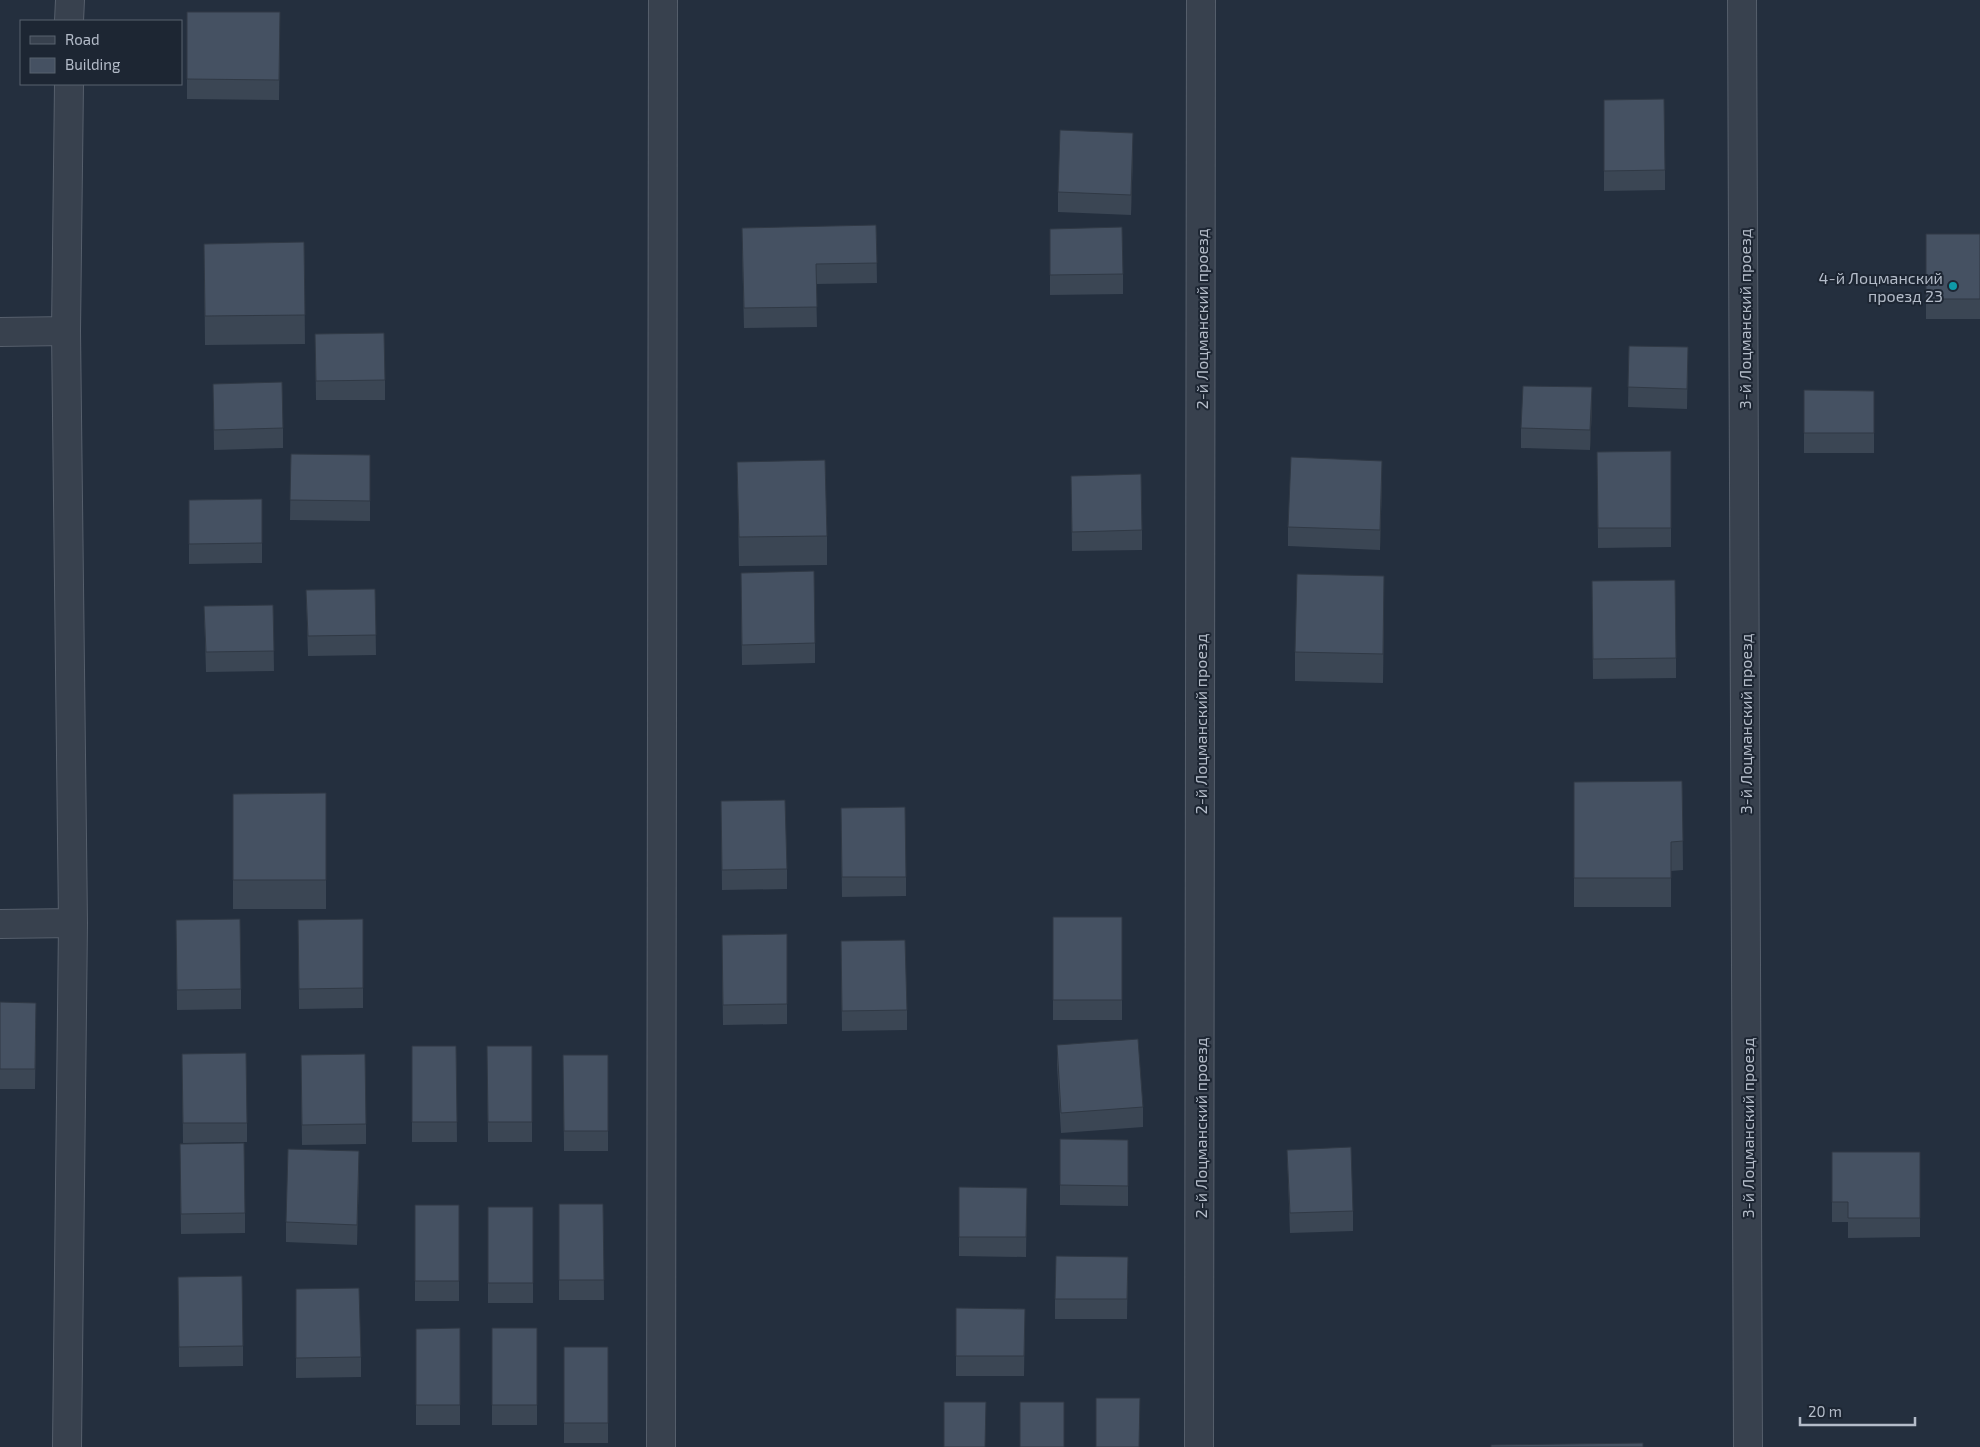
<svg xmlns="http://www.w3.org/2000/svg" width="1980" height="1447" viewBox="0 0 1980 1447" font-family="'Exo 2',sans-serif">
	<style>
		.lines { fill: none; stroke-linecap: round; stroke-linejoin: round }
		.minor-casing { stroke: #565f6c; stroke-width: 30 }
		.minor { stroke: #38414e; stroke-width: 28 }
		.wall { fill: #3b4654 }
		.shaded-wall { fill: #303945 }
		.building { fill: #455162; stroke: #303945 }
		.culture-dot { fill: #0f9aa8; stroke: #1d2633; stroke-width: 2 }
		.labels { text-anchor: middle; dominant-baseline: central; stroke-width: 4; stroke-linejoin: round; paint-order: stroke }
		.poi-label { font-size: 16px; fill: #b4bcc9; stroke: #1d2633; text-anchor: end }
		.street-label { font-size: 16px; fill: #b4bcc9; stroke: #1d2633 }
	</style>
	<rect width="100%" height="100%" fill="#242f3e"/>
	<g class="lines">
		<g class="minor-casing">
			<path id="minor" d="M1742,0L1748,1447
				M69,21L70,0
				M0,332L66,331
				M0,924L73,923
				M67,1447L73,923L66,331L69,84
				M661,1447L663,0
				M1199,1447L1201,0"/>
		</g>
		<use href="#minor" class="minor"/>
	</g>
	<path class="wall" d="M187,12L280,32L279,100L187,99Z
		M1604,100L1665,170V190L1604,191Z
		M1133,153L1131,215L1058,212V192Z
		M876,225L877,283L816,284L817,327L744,328L742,248Z
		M1050,229L1123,274V294L1050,295Z
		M1926,234H1980V319H1926Z
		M304,242L305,344L205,345L204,244Z
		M315,334L385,380V400H316Z
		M1629,346L1688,347L1687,409L1628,407Z
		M213,384L283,428V448L214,450Z
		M1804,390L1874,391V453H1804Z
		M1592,407L1590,450L1521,448V428Z
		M1671,451V547L1598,548L1597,452Z
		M291,454L370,455V521L290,520Z
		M737,462L827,536V565L739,566Z
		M1071,476L1142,530V550L1072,551Z
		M1382,481L1380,550L1288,546V527Z
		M262,499V563L189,564V500Z
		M375,589L376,655L308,656L306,590Z
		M741,593L815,643V663L742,665Z
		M1592,601L1676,658V678L1593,679Z
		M273,605L274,671L206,672L204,606Z
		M1384,605L1383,683L1295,681V652Z
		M1682,781L1683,870L1671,871V907H1574V782Z
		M326,793V909H233V794Z
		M721,801L787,869V889L722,890Z
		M841,828L906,877V896L842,897Z
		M1053,917H1122V1020H1053Z
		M176,920L241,989V1009L177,1010Z
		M787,934V1024L723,1025L722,955Z
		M298,939L363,988V1008L299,1009Z
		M841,961L907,1010V1030L842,1031Z
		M0,1002L36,1023L35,1089H0Z
		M1057,1045L1143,1107V1127L1061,1133L1057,1065Z
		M412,1046H456L457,1142H412Z
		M487,1046H532V1142H488Z
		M182,1054L247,1123V1142L183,1143Z
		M563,1055H608V1151H564Z
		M301,1075L366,1124V1144L302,1145Z
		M1060,1139L1128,1140V1206L1060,1205Z
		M1287,1150L1353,1211V1231L1290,1233Z
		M1832,1152H1920V1237L1848,1238V1222H1832Z
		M180,1164L245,1213V1233L181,1234Z
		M359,1171L357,1245L286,1242V1222Z
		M959,1187L1027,1188L1026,1257L959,1256Z
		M559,1204H603L604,1300H559Z
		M415,1205H459V1301H415Z
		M488,1207H533V1303H488Z
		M1128,1257L1127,1319H1055V1299Z
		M178,1277L243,1346V1366L179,1367Z
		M296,1289L361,1357V1377L296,1378Z
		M956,1308L1025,1309L1024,1376H956Z
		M460,1328V1425H416V1329Z
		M492,1328H537V1425H492Z
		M564,1347H608V1443H564Z"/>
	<path class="shaded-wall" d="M1133,133V153L1131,215V195Z
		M1592,387V407L1590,450V430Z
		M1382,461V481L1380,550V530Z
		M1384,576V605L1383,683V654Z
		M359,1151V1171L357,1245V1225Z"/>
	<path class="building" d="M187,12H280L279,80L187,79Z
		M1664,99L1665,170L1604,171V100Z
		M1060,130L1133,133L1131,195L1058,192Z
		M876,225L877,263L816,264L817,307L744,308L742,228Z
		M1122,227L1123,274L1050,275V229Z
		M1926,234H1980V299H1926Z
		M304,242L305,315L205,316L204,244Z
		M384,333L385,380L316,381L315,334Z
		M1629,346L1688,347L1687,389L1628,387Z
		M282,382L283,428L214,430L213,384Z
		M1523,386L1592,387L1590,430L1521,428Z
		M1804,390L1874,391V433H1804Z
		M1671,451V528H1598L1597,452Z
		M291,454L370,455V501L290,500Z
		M1291,457L1382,461L1380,530L1288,527Z
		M825,460L827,536L739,537L737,462Z
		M1141,474L1142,530L1072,532L1071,476Z
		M262,499V543L189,544V500Z
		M814,571L815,643L742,645L741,573Z
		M1297,574L1384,576L1383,654L1295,652Z
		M1675,580L1676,658L1593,659L1592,581Z
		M375,589L376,635L308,636L306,590Z
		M273,605L274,651L206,652L204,606Z
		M1682,781L1683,841L1671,842V878H1574V782Z
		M326,793V880H233V794Z
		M785,800L787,869L722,870L721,801Z
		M905,807L906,877H842L841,808Z
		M1053,917H1122V1000H1053Z
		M240,919L241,989L177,990L176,920Z
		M363,919V988L299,989L298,920Z
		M787,934V1004L723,1005L722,935Z
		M905,940L907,1010L842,1011L841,941Z
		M0,1002L36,1003L35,1069H0Z
		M1138,1039L1143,1107L1061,1113L1057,1045Z
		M412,1046H456L457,1122H412Z
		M487,1046H532V1122H488Z
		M246,1053L247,1123H183L182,1054Z
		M365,1054L366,1124L302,1125L301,1055Z
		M563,1055H608V1131H564Z
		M1060,1139L1128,1140V1186L1060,1185Z
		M244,1143L245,1213L181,1214L180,1144Z
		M1351,1147L1353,1211L1290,1213L1287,1150Z
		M288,1149L359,1151L357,1225L286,1222Z
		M1832,1152H1920V1218H1848V1202H1832Z
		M959,1187L1027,1188L1026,1237H959Z
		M559,1204H603L604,1280H559Z
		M415,1205H459V1281H415Z
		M488,1207H533V1283H488Z
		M1056,1256L1128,1257L1127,1299H1055Z
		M242,1276L243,1346L179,1347L178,1277Z
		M359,1288L361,1357L296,1358V1289Z
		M956,1308L1025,1309L1024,1356H956Z
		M460,1328V1405H416V1329Z
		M492,1328H537V1405H492Z
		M564,1347H608V1423H564Z
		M1096,1398H1140L1139,1447H1096Z
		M944,1402H986L985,1447H944Z
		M1020,1402H1064V1447H1020Z
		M1643,1443V1447H1491V1445Z"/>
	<circle class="culture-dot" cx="1953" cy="286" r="5"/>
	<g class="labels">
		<g class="poi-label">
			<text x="1943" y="277">4-й Лоцманский<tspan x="1943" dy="18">проезд 23</tspan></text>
		</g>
		<g class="street-label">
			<text transform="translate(1201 319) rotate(-90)">2-й Лоцманский проезд</text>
			<text transform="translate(1744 319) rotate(-90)">3-й Лоцманский проезд</text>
			<text transform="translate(1200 724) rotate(-90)">2-й Лоцманский проезд</text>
			<text transform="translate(1745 724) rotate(-90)">3-й Лоцманский проезд</text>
			<text transform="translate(1200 1128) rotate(-90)">2-й Лоцманский проезд</text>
			<text transform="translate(1747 1128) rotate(-90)">3-й Лоцманский проезд</text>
		</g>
	</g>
	<rect x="20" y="20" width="162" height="65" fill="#1d2633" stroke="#59626f"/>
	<rect x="30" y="36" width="25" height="8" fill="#38414e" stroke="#59626f"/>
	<text x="65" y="45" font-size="15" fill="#b4bcc9">Road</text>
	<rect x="30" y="58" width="25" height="15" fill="#455162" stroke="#59626f"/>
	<text x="65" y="70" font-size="15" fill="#b4bcc9">Building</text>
	<path d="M1800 1417v8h115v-8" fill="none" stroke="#b4bcc9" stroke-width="2.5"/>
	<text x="1808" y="1417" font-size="15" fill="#b4bcc9" stroke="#1d2633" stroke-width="4" paint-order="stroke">20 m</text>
</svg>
